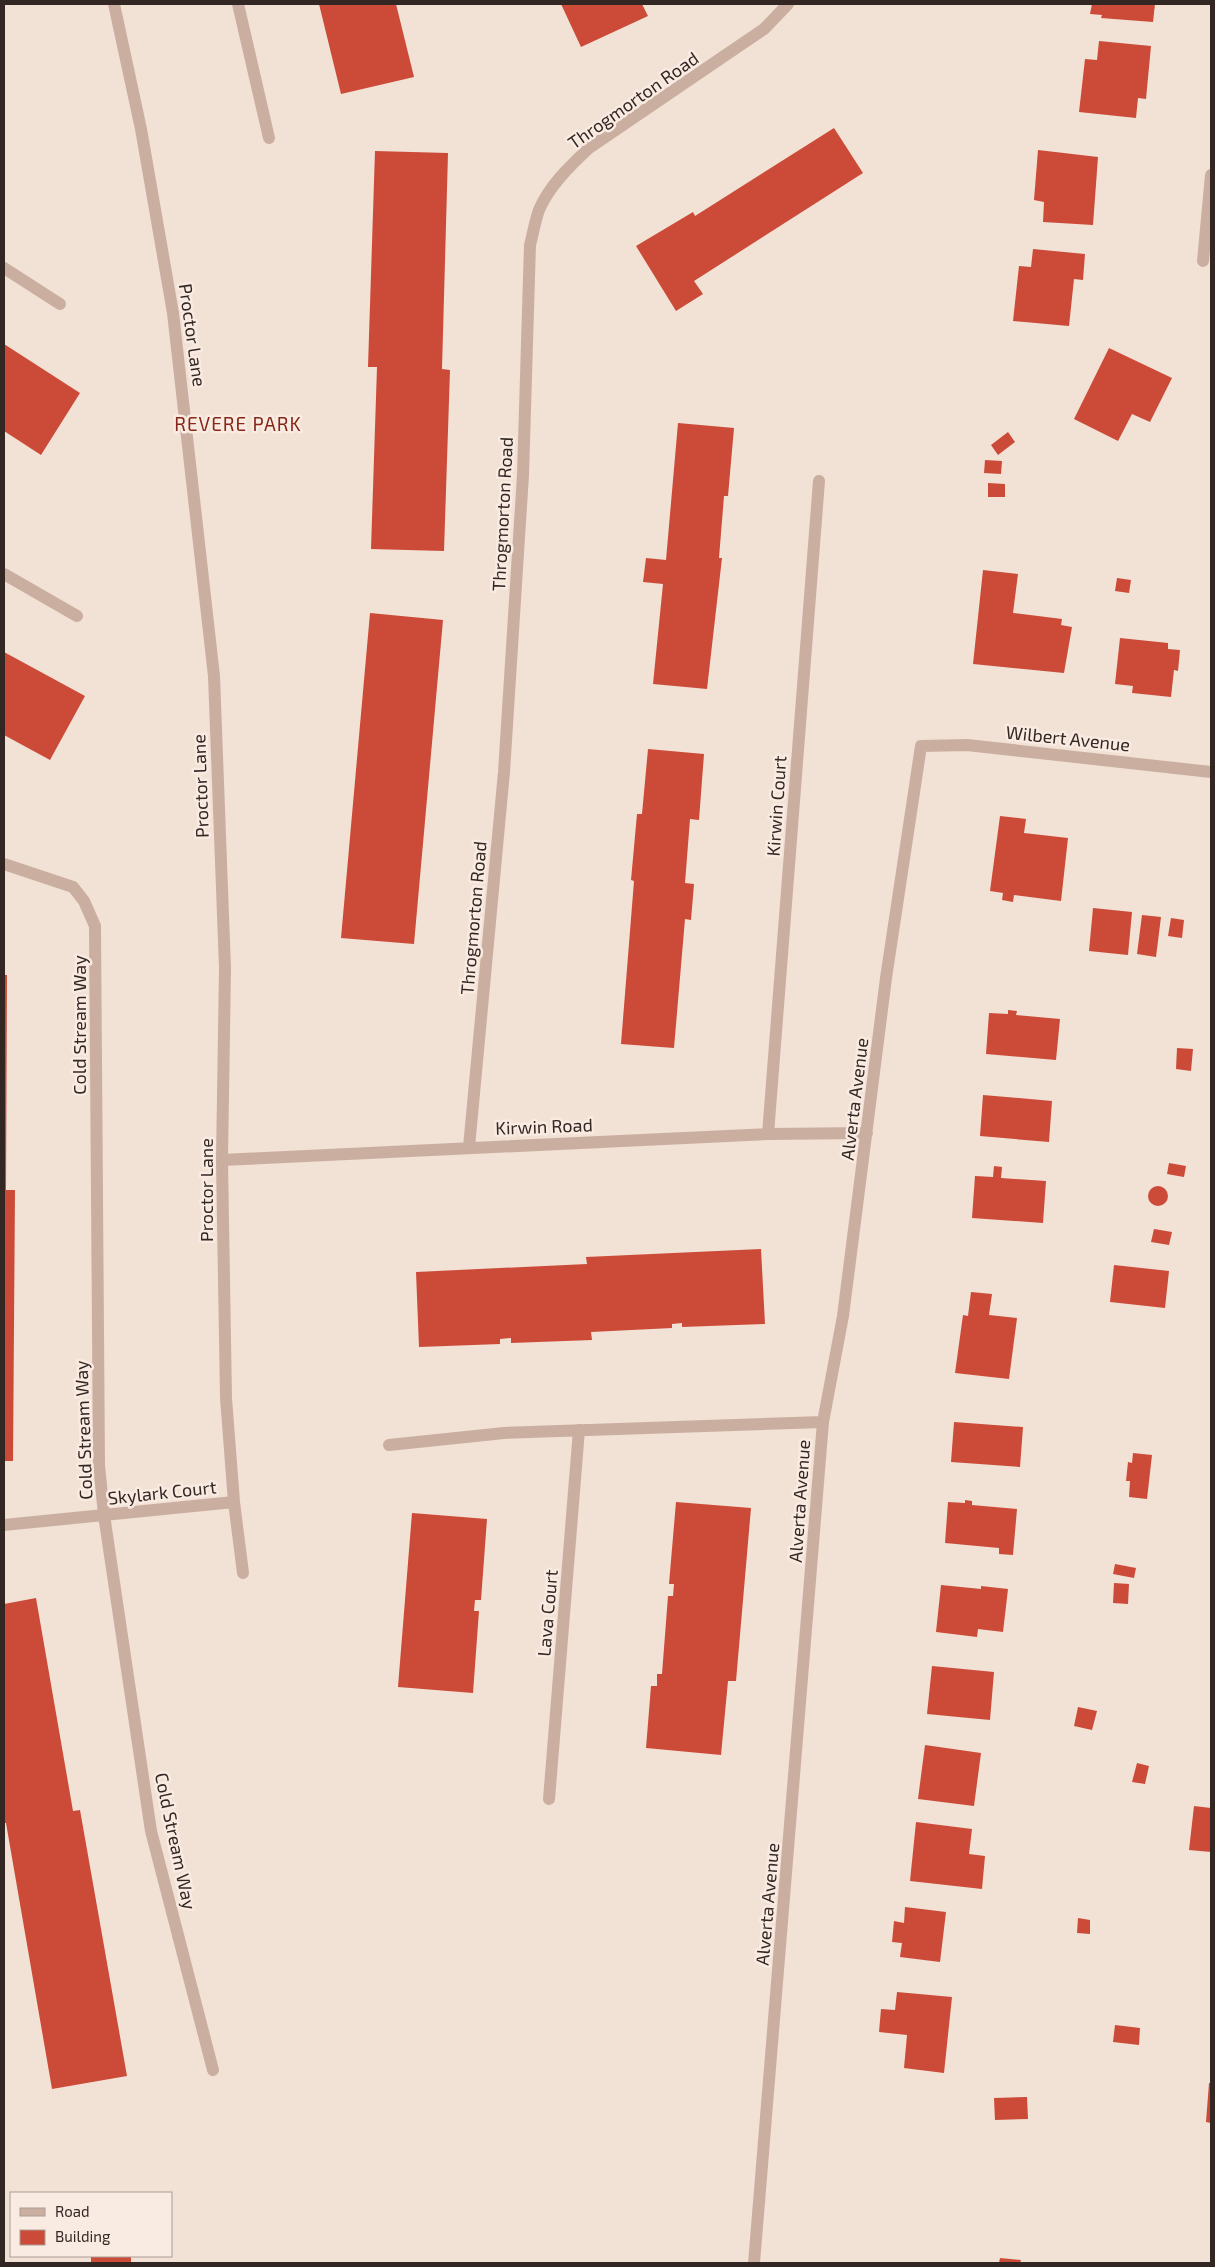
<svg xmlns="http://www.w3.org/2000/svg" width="1215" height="2267" viewBox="0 0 1215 2267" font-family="'Exo 2',sans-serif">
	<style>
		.building { fill: #cc4b38 }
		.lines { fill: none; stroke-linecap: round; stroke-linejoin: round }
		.street { stroke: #caafa1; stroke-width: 12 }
		.labels { text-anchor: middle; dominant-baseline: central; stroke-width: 5; stroke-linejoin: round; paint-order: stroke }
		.street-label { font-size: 18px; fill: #332724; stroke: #f9ebe1 }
		.neighbourhood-label { font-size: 19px; letter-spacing: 1px; fill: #862719; stroke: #f9ebe1 }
	</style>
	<rect width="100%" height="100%" fill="#f2e1d5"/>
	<path class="building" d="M319,4H396L414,77L341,94Z
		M561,4H642L648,16L581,47Z
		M1092,4H1155L1153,22L1101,18L1102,15L1090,14Z
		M1099,41L1151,46L1146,99L1138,98L1136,118L1079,112L1085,59L1097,60Z
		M834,128L863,173L694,281L703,294L676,311L636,246L693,212L695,216Z
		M1038,150L1098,157L1093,225L1043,222L1044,202L1034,200Z
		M375,151L448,153L442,369L450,370L444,551L371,549L377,367H368Z
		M1033,249L1085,254L1083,280L1074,279L1069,326L1013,321L1019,266L1031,267Z
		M4,344L80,393L41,455L4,431Z
		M1109,348L1172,378L1150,422L1132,414L1118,441L1074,419Z
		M678,423L734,428L728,496H724L719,558H722L707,689L653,684L663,584L643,582L646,558L666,560Z
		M1008,432L1015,442L998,455L991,445Z
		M985,460L1002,461L1001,474L984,473Z
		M988,483L1005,484V497H988Z
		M983,570L1018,574L1013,613L1062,619L1061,625L1072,627L1064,673L973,664Z
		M1117,578L1131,580L1129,593L1115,591Z
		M370,613L443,620L414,944L341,938Z
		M1120,638L1168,643V649L1180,650L1178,671L1174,670L1171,697L1132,693L1133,686L1115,684Z
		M4,652L85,696L50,760L4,735Z
		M648,749L704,754L699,820L690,819L685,883L694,884L691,920L685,919L674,1048L621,1044L634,881L631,880L637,814H642Z
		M1000,816L1026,819L1024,833L1068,838L1061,901L1014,895L1013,902L1002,900L1003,893L990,891Z
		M1093,908L1132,912L1128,955L1089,951Z
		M1142,915L1161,917L1156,957L1137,954Z
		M1171,918L1184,920L1182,938L1168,936Z
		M4,975H7L6,1190H15L13,1461H4Z
		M1008,1010L1017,1011L1016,1015L1060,1019L1056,1060L986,1054L989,1013L1008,1014Z
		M1177,1048L1193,1049L1191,1071L1176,1069Z
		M983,1095L1052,1101L1049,1142L980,1136Z
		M1169,1163L1186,1166L1184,1177L1167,1174Z
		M994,1166L1002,1167L1001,1178L1046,1181L1043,1223L972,1218L975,1176L993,1177Z
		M1148 1196a10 10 0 1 1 20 0a10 10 0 1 1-20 0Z
		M1154,1229L1172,1232L1169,1245L1151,1242Z
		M761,1249L765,1324L682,1327V1323L672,1324V1328L591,1332L592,1340L511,1343V1338L500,1339V1344L419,1347L416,1272L587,1264L586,1257Z
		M1114,1265L1169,1271L1165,1308L1110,1302Z
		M971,1292L992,1294L989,1315L1017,1318L1009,1379L955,1373L963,1315L968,1316Z
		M954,1422L1023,1427L1020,1467L951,1462Z
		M1133,1453L1152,1455L1147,1499L1129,1497L1130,1481H1126L1128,1462L1132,1463Z
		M965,1500L972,1501V1505L1017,1509L1013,1555L999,1554V1548L945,1543L948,1502L965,1503Z
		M676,1502L751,1508L736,1681H728L721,1755L646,1748L651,1686H657V1674H662L668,1596H673L674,1584H669Z
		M412,1513L487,1519L481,1600H475L474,1611H479L473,1693L398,1687Z
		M1115,1564L1136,1568L1134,1578L1113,1574Z
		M1114,1583L1129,1584L1128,1604L1113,1603Z
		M941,1585L981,1589V1586L1008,1589L1003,1632L978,1629L977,1637L936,1632Z
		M36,1598L73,1811L80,1810L127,2076L52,2089L6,1823H4V1604Z
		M932,1666L994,1672L990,1720L927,1714Z
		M1078,1707L1097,1711L1092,1730L1074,1726Z
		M925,1745L981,1753L974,1806L918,1799Z
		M1137,1763L1149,1766L1145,1784L1132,1782Z
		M1194,1806L1211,1808V1852L1189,1850Z
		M916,1822L972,1829L969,1854L985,1856L982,1889L910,1881Z
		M905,1907L946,1912L940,1962L900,1957L902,1943L892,1942L894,1921L904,1923Z
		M1078,1918L1090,1920V1934L1077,1933Z
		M897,1992L952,1997L944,2073L904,2068L907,2035L879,2032L881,2009L895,2010Z
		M1115,2025L1140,2028L1139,2045L1113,2042Z
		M1209,2083H1211V2123L1206,2122Z
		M1027,2097L1028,2119L995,2120L994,2098Z
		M91,2256H131V2263H91Z
		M1000,2258L1021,2260L1020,2263H999Z"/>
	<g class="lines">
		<path class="street" d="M114,4L141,129L173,313L214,676L225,968L222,1160L226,1398L234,1502L243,1573
			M238,4L269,138
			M1203,261L1211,175
			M4,268L60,304
			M4,574L77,616
			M4,864L73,887L84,901L95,926L99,1465L104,1515L151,1831L213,2070
			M768,1134L819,481
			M469,1147L504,772L523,475L530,245C533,234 535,221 539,210C549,186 570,166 589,148L764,29L788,4
			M222,1160L768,1134L867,1133
			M389,1445L504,1433L823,1422
			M4,1525L234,1502
			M549,1799L579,1430
			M754,2263L823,1422L843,1316L886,978L921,746L967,745L1211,772"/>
	</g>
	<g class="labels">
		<g class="street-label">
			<text transform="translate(633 100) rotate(-35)">Throgmorton Road</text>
			<text transform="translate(193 335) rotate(82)">Proctor Lane</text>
			<text transform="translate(502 514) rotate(-87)">Throgmorton Road</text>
			<text transform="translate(1068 738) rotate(6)">Wilbert Avenue</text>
			<text transform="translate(200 786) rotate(-92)">Proctor Lane</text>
			<text transform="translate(776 806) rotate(-86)">Kirwin Court</text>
			<text transform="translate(473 918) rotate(-85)">Throgmorton Road</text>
			<text transform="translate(79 1025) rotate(-90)">Cold Stream Way</text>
			<text transform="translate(854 1099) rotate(-83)">Alverta Avenue</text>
			<text transform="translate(544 1126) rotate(-2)">Kirwin Road</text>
			<text transform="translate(206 1190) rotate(-90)">Proctor Lane</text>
			<text transform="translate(83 1430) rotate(-92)">Cold Stream Way</text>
			<text transform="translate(162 1492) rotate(-6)">Skylark Court</text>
			<text transform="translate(799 1501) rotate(-86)">Alverta Avenue</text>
			<text transform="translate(547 1613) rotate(-85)">Lava Court</text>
			<text transform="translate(176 1841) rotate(78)">Cold Stream Way</text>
			<text transform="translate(767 1904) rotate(-85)">Alverta Avenue</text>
		</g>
		<g class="neighbourhood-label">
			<text x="238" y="423">REVERE PARK</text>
		</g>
	</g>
	<rect width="1215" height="2267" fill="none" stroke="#332724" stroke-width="10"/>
	<rect x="10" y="2192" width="162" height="65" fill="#f9ebe1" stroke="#aa9d95"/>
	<rect x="20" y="2208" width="25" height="8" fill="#caafa1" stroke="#aa9d95"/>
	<text x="55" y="2217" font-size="15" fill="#332724">Road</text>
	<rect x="20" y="2230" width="25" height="15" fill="#cc4b38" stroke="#aa9d95"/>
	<text x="55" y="2242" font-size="15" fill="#332724">Building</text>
</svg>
